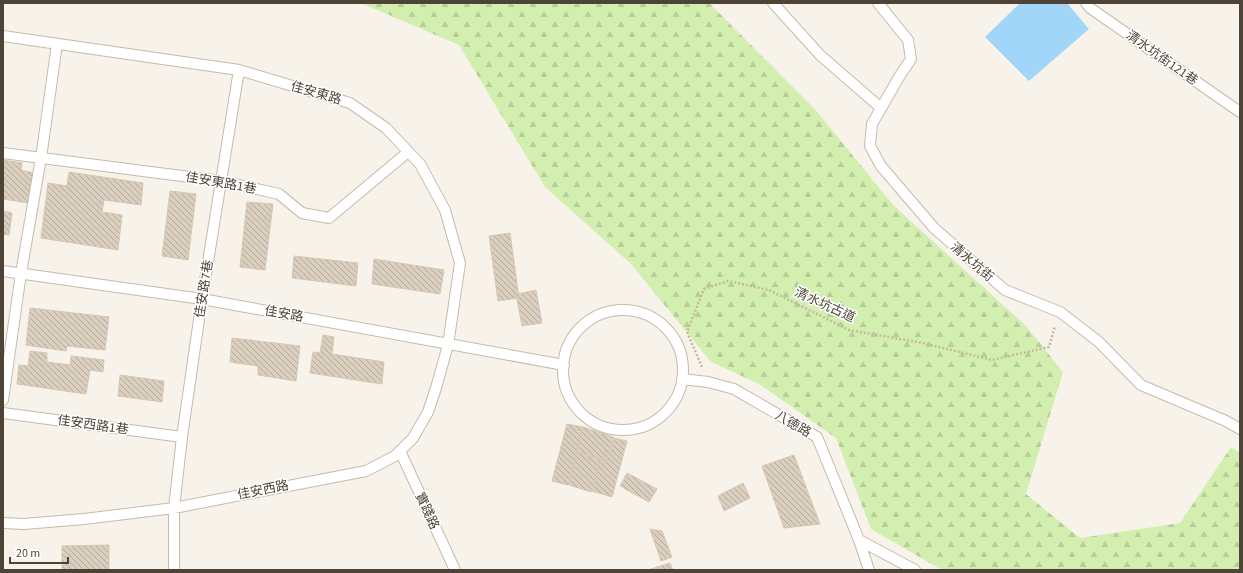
<svg xmlns="http://www.w3.org/2000/svg" width="1243" height="573" viewBox="0 0 1243 573" font-family="'Source Sans 3','Noto Sans TC',sans-serif">
	<style>
		.forest { fill: url(#forest-firs) }
		.water { fill: #a2d6f9 }
		.building { fill: url(#building-back-hatch); stroke: #d6c7b1 }
		.lines { fill: none; stroke-linecap: round; stroke-linejoin: round }
		.lane-casing { stroke: #c4bbac; stroke-width: 12 }
		.path { stroke: #c8b89b; stroke-width: 2.5; stroke-dasharray: 2 2; stroke-linecap: butt }
		.lane { stroke: #fff; stroke-width: 10 }
		.labels { text-anchor: middle; dominant-baseline: central; stroke-width: 3; stroke-linejoin: round; paint-order: stroke }
		.street-label { font-size: 13px; fill: #4d4437; stroke: #fff }
	</style>
	<defs>
		<pattern id="forest-firs" width="22" height="20" patternUnits="userSpaceOnUse"><rect width="22" height="20" fill="#d3efb0"/><path d="M5 1l3.5 6h-7zM16 11l3.5 6h-7z" fill="#b7ce98"/></pattern>
		<pattern id="building-back-hatch" width="6" height="6" patternUnits="userSpaceOnUse"><rect width="6" height="6" fill="#dacfbf"/><path d="M-1 5l2 2M0 0l6 6M5-1l2 2" fill="none" stroke="#b3aa9c"/></pattern>
	</defs>
	<rect width="100%" height="100%" fill="#f7f3eb"/>
	<path class="forest" d="M318,3H709L814,108L894,206L1026,326L1063,372L1026,494L1080,538L1180,523L1231,447L1240,453V570H942L871,529L836,438L759,384L711,362L631,264L545,187L459,45L363,4Z"/>
	<path class="water" d="M1020,3H1067L1089,29L1029,81L985,37Z"/>
	<path class="building" d="M3,160L22,163L21,170L34,173L28,203L3,199Z
		M69,172L143,183L141,205L104,200L102,212L122,215L118,250L41,238L48,183L67,186Z
		M170,191L196,194L188,260L162,256Z
		M247,202L273,204L265,270L240,267Z
		M3,211L12,213L9,235L3,234Z
		M510,233L519,298L498,301L489,236Z
		M294,256L358,263L356,286L292,278Z
		M374,259L444,270L440,294L372,284Z
		M536,290L542,323L522,326L517,299L519,298L518,294Z
		M30,308L109,317L105,350L67,346L66,351L26,345Z
		M323,335L334,337L332,354L384,362L382,384L310,373L313,352L320,353Z
		M232,338L300,346L296,381L258,375V366L230,362Z
		M30,351L47,353V362L70,365L71,356L104,360L103,372L90,370L86,394L17,384L19,365L28,366Z
		M120,375L164,381L162,402L118,396Z
		M567,424L583,427L568,485L552,481Z
		M583,427L613,437L606,461L577,452Z
		M614,438L627,441L612,497L592,491L601,460L606,461Z
		M577,452L601,460L591,492L569,485Z
		M794,455L820,524L784,528L762,466Z
		M627,473L657,489L649,502L620,486Z
		M743,483L750,498L724,511L718,496Z
		M650,529L662,531L672,557L661,561Z
		M109,545V570H62V546Z
		M670,563L673,570H648Z"/>
	<g class="lines">
		<g class="lane-casing">
			<path id="lane" d="M773,3L820,55L881,108
				M878,3L908,40L911,59L899,77L872,124L870,146L881,166L934,228L1005,290L1060,312L1099,342L1141,385L1226,421L1240,429
				M1086,3L1090,8L1240,112
				M3,36L239,70L350,103L386,128L420,164L445,210L460,263L448,345L436,388L428,412L413,438L395,456L366,471L174,508L84,519L24,524L3,523
				M3,153L221,181L279,194L302,213L329,218L408,152
				M3,271L202,299L564,365
				M563 370a60 60 0 1 1 120 0a60 60 0 1 1-120 0Z
				M682,379L708,382L734,389L817,437L859,540L869,570
				M3,400L21,273L41,158L57,44
				M3,413L182,437
				M400,451L455,570
				M859,540L915,570
				M174,570V508L182,437L202,299L239,70"/>
		</g>
		<path class="path" d="M702,367L687,332L704,289L728,281L769,290L849,330L923,343L992,360L1049,347L1055,326"/>
		<use href="#lane" class="lane"/>
	</g>
	<g class="labels">
		<g class="street-label">
			<text transform="translate(1162 58) rotate(35)">清水坑街121巷</text>
			<text transform="translate(316 93) rotate(16)">佳安東路</text>
			<text transform="translate(221 183) rotate(10)">佳安東路1巷</text>
			<text transform="translate(972 262) rotate(41)">清水坑街</text>
			<text transform="translate(204 289) rotate(-81)">佳安路7巷</text>
			<text transform="translate(825 305) rotate(25)">清水坑古道</text>
			<text transform="translate(284 314) rotate(10)">佳安路</text>
			<text transform="translate(793 424) rotate(30)">八德路</text>
			<text transform="translate(93 425) rotate(8)">佳安西路1巷</text>
			<text transform="translate(263 490) rotate(-11)">佳安西路</text>
			<text transform="translate(427 511) rotate(65)">實踐路</text>
		</g>
	</g>
	<rect width="1243" height="573" fill="none" stroke="#4d4437" stroke-width="8"/>
	<path d="M10 557v6h58v-6" fill="none" stroke="#4d4437" stroke-width="2"/>
	<text x="16" y="557" font-size="12" fill="#4d4437" stroke="#ffffff" stroke-width="3" paint-order="stroke">20 m</text>
</svg>
